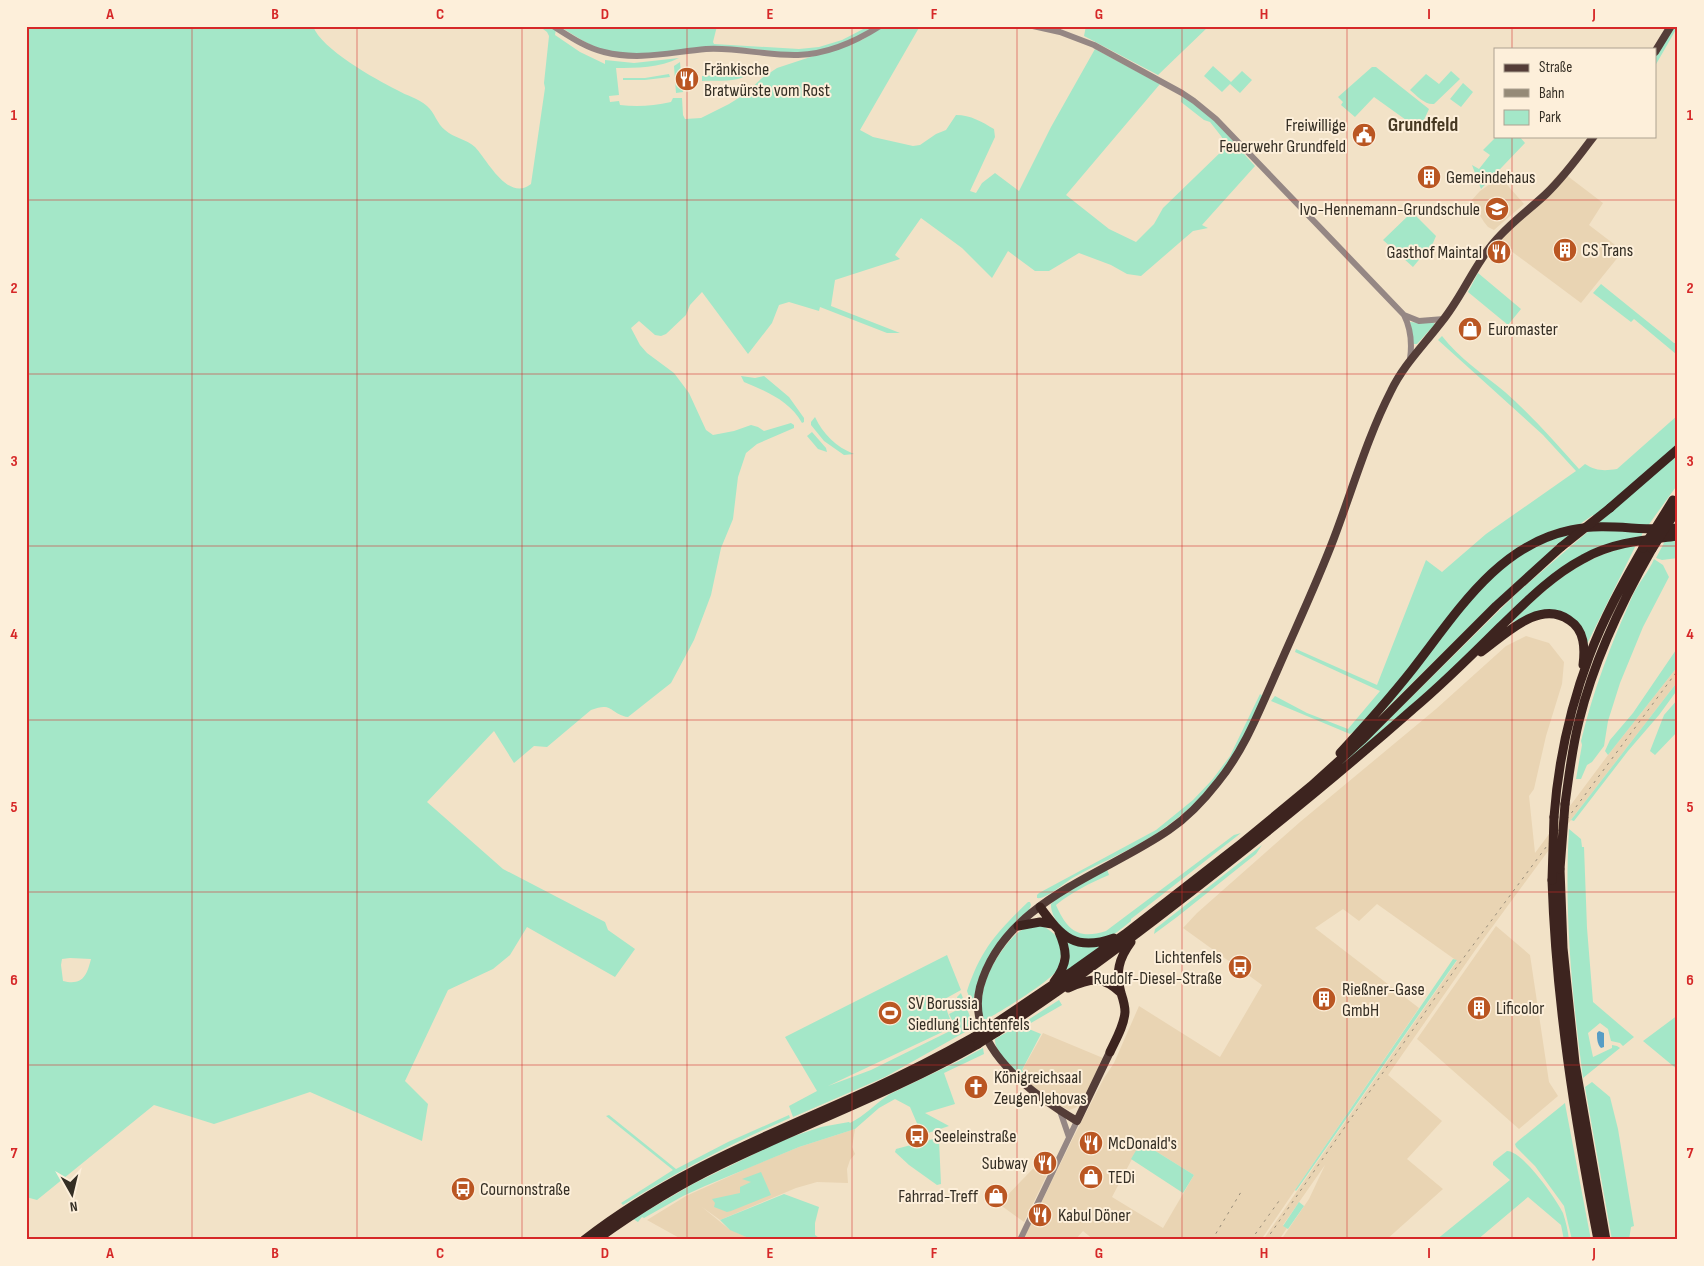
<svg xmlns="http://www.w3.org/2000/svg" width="1704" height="1266" viewBox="0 0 1704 1266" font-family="'Sofia Sans Condensed',sans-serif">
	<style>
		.built { fill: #e9d4b3; fill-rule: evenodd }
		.green { fill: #a4e7c8; fill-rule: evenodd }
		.water { fill: #579dc5 }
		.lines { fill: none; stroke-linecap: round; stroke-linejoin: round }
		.stream { stroke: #579dc5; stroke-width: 1 }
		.minor { stroke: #958784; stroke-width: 6 }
		.major { stroke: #543d38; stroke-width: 8 }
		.highway { stroke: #3d241f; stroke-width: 9 }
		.rail { stroke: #958a77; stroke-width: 1; stroke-dasharray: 2.5 5; stroke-linecap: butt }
		.highway-bridge { stroke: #3d241f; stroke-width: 9 }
		.grid { fill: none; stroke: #d62828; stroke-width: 1; stroke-opacity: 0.55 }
		.labels { text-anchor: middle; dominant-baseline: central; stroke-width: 4; stroke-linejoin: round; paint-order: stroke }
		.poi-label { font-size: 18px; fill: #342e24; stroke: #fdefda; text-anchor: start }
		.quarter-label { font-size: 20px; font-weight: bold; fill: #463822; stroke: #fdefda }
		.neatline { fill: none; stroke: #d62828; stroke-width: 2 }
		.grid-label { font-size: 16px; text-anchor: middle; font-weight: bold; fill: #d62828 }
	</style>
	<rect width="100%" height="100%" fill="#f2e2c7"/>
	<path class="built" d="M1561,171L1603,203L1589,225L1623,251L1581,303L1499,242Z
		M1502,179L1524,204L1494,230L1488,227L1484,222L1471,201L1480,191L1493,182L1496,184Z
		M1526,636L1549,643L1564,662L1562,684L1546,736L1534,789L1529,796L1535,853L1608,755L1678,666V681L1571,820L1476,949L1388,1075L1442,1121L1407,1159L1443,1189L1386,1240H1281L1309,1199L1325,1165L1283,1225L1287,1228L1279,1240H1263L1457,961L1377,904L1359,921L1343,909L1315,928L1419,1008L1261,1240H1094L1083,1231L1075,1240H1023L1074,1136L1104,1078L1114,1063L1139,1006L1220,1057L1262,985L1183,928L1197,913L1300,822L1436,709L1506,646ZM1141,1142L1194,1175L1163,1228L1112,1197Z
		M1496,926L1530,955L1549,1082L1558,1096L1519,1129L1417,1039Z
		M1043,1033L1103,1058L1083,1102L1075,1108L1069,1110L1044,1097L1020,1074Z
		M855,1129L852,1147L855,1154L850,1160L847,1169L848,1183L817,1182L796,1188L720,1220L702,1207L729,1229L753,1240H683L647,1220L686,1196L750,1167L799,1147Z
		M1049,1152L1053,1153L1055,1158L1024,1222L999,1204Z"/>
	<path class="green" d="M26,26H313C321,49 375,79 397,90C407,96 418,98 427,106C435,113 437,124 445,130C454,138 466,139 475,147C488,161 508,202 531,184L545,88L544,83L549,36L547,32L539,26H549L556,29L555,35L580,52L605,64V60L634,63L679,58C660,68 636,68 616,68L619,95L609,96L610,102L619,101L620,105C637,107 653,106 671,102L673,98H682L683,115L685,119L701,118L729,104L745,94L762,78L777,68L862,40L884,26H920L860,130L873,137L913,146L920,145L936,134L946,130L956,115C971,115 982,122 994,129L995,137L970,191L976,193L982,183L995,173L1019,191L1051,127L1095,49L1160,84L1066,195L1109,229L1136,242L1154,224L1163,208L1227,146L1221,136L1210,122L1204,120L1181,102V95C1211,111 1232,141 1255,166L1202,225L1208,228L1193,231L1141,276L1127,274L1111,265L1079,253L1049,271H1035L1008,251L992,278L962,248L921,218L895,255L900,259L835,280L831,306L900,333H887L820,307L819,311L789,302L779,305L772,323L748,354L702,292L690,305L686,315L666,334L661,336L655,335L639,321L631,328L640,345L647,353L674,373L689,393L706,430L713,435L734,431L751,425L758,427L764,431L791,423L794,425V428L757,444L746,453L738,477L733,519L721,548L711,595L694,640L671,683L628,717C610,714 613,701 591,710L547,747L534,746L514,763L494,731L427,802L503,869L605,922L608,930L635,949L615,977L527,927L510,955L493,969L448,990L405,1081L428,1104L422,1141L310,1092L214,1124L154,1105L37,1200L26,1197ZM70,958L91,959C87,975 83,986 63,981L61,965L62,959Z
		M559,26H717L713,42L714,44L799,49L819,47L842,40L869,26H876C852,40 825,53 797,53C774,53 751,47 728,47C690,48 648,61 610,52C591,47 575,36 559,26Z
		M1086,26H1209L1158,75L1084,36Z
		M1674,26H1678L1655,66V58Z
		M680,62L683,92L676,93L674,66Z
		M1213,66L1231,82L1242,71L1252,80L1240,93L1230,84L1222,92L1204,76Z
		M1372,67H1376L1429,109L1422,124L1417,127L1413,125L1374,97L1355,117L1341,105L1343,102L1338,97Z
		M751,69L752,71C741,84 717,80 702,81V76L726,75Z
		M1451,71L1460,79L1434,104C1425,105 1417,96 1410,90L1426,74L1439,84Z
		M669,74L670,77L645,80H623V78H645Z
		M1463,83L1473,92L1461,107L1450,99Z
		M1497,136H1519L1525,143L1481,189L1472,165L1479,169L1490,155L1483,150Z
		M1412,212L1436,236L1433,243L1413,267L1383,240Z
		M1478,273L1521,309L1508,325L1468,292Z
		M1601,284L1674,343H1678V353L1676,354L1634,319L1631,322L1593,293Z
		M1410,322L1421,323L1433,322L1435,324L1417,344H1413Z
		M1442,336C1459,358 1483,374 1505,392C1532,416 1555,442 1579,469L1585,464C1596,471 1604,471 1617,469L1678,415V444L1594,517L1593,515L1580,524L1551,531L1532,540L1512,552L1488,572L1468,593L1417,660L1358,729L1350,734L1271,701L1275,696L1307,713L1348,729L1380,691L1295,652L1296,649L1377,685L1426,560L1442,572L1486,534L1576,471L1543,435L1438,340Z
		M741,376L755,378L764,376L789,397L804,418V422L802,423C790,401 766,391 744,382Z
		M815,417C823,434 836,447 854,454L844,455L824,441L811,425V422Z
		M812,432L826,448L827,452L818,449L807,436Z
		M1678,454V484L1647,527L1596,525Z
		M1591,529L1643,532L1641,537L1585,554L1470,652L1429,690L1322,782L1377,731L1518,592Z
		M1574,531L1490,606L1382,713L1381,712L1481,587L1497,571L1534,544Z
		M1678,539V558L1662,560L1656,558L1665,541Z
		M1636,545L1587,644C1582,635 1577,625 1570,617C1558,604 1524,617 1510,623C1550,585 1580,556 1636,545Z
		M1654,559L1663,565L1669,577L1643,627L1620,683L1608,721L1604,746L1592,762L1587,765L1581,779H1576L1582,745L1581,741C1593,691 1611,644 1632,597C1638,583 1650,570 1654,559Z
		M1678,647V666L1608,755L1605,751L1610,740L1633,713Z
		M1678,681V689L1659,715L1628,751L1574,821L1571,820Z
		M1260,694L1263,696C1253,717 1244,738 1232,758C1210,792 1179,821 1144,841C1122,854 1098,864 1076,876C1066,881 1046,900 1037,898V895L1039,893L1156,830L1193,800L1212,780L1230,756Z
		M1678,699V731L1655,755L1650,751L1664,715Z
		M1569,829L1581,839L1582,847H1584L1587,928L1593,1002L1634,1037L1623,1046L1620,1043L1611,1041L1608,1029L1600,1023L1588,1033L1593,1057L1612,1048V1045L1617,1046L1620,1048L1583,1078C1572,995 1564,913 1569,829Z
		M1241,833L1131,919V921C1123,927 1112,938 1102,939C1095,940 1084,941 1078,939C1065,936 1050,916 1051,904L1056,899L1107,869L1109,875C1090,883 1072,892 1056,905C1067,930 1078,940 1106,931L1234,835Z
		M1262,845L1256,854L1177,917L1154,934L1155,929Z
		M1028,902H1030L1031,905L1029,910C997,937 981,965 972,1005L967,991C981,949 997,932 1028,902Z
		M1043,926C1059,936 1064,942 1060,960C1060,963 1060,966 1059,968C1051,981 999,1013 983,1021C977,993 989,967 1006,945C1011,939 1017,932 1024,929C1029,926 1037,927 1043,926Z
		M1065,939L1087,947L1101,946L1066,972Z
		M947,955L961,990L943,1000L953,1027L828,1086L871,1070L956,1028L949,1014L959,1009L957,997L961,993L974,1027L885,1077L793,1117L789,1106L817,1091L785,1037Z
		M1453,959L1457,960L1296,1191L1295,1190Z
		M1059,1000L1062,1005L1024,1027L1041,1034L1022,1070L1025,1074L1018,1073C1010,1064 994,1051 995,1039L1020,1025Z
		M1678,1015V1070L1643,1041Z
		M983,1048L984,1054L944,1073L955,1104L925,1113L949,1126L922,1135L910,1107L895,1099L879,1108L855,1129L799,1147L705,1186L683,1196L644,1218L642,1217L638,1222L633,1219L693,1184L777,1143L794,1136L821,1127L849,1122L850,1123C865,1116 876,1103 890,1094L959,1061Z
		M1592,1082L1610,1097L1618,1129L1634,1226L1631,1227L1629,1240H1612L1585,1087Z
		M1565,1103L1566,1109L1591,1240H1572L1564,1206L1535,1166L1516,1147L1515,1144L1518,1141Z
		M609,1115L676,1169L728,1142L789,1115L790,1118C732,1143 677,1172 623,1205L621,1203L673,1170L606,1116Z
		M937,1138L939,1140L941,1184L937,1185L909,1165L895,1152L896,1149Z
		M1141,1142L1194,1175L1183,1193L1131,1159Z
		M1507,1151C1523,1151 1556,1199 1563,1213C1566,1222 1568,1231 1569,1240H1564L1561,1225L1528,1197L1477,1240H1436L1510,1180L1493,1165V1162Z
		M761,1172L771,1195L731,1211L727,1212L714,1207L715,1203L712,1199L740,1193V1187L751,1182L742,1179Z
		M784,1194L819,1207L815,1223V1235L822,1240H753L730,1230L720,1220Z
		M1299,1202L1304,1206L1288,1229L1283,1226Z"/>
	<path class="water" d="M1599,1031L1604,1033V1047L1601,1048C1597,1044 1597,1038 1597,1033Z"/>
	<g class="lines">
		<path class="stream" d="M1268,26V27"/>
		<path class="minor" d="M553,26C569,36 586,48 604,52C639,61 671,52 706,49C737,47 767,56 798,55C828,54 855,42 880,26
			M1033,26L1060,32L1094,45L1182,93L1194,101L1216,119L1404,315C1411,329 1412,345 1410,359
			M1404,315L1419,321L1444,319
			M1060,1111L1069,1137
			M1020,1240L1077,1121"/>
		<path class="major" d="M1655,52L1671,26
			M1110,1052L1077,1121C1033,1095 965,1046 980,987C1004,901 1104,875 1169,830C1188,817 1204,800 1218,782C1245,749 1260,709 1277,671C1296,627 1317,583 1334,538C1353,488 1367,438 1391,391C1403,366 1422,347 1439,325C1460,301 1471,271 1491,246C1506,226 1528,211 1546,194C1564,177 1579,156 1594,136"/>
		<path class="highway" d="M1610,508L1678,449
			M1481,652C1505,635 1539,599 1569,620C1585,630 1585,649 1583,665
			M1340,753C1365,726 1389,699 1412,670C1456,614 1497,545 1571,530C1607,522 1642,532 1678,528
			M1565,804C1569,776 1572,748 1579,721C1594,660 1621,603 1652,549
			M1554,817C1558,763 1570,708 1589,657C1603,619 1623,583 1643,548
			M1560,869L1563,948L1575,1063L1606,1240
			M1552,880C1556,1002 1575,1121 1598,1240
			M1040,907C1062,937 1075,952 1114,938
			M1018,926L1040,922L1052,924
			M1054,982C1068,963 1068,953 1059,932
			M1068,988C1091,978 1102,975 1121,993
			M993,1025L1073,971L1125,934L1242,843L1311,786L1362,740L1496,606L1561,547
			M997,1032C1060,992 1120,947 1178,902C1258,840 1337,776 1413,709C1444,683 1472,655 1500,627C1526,602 1551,576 1583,559C1613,542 1645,540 1678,536
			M1110,1052C1116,1039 1124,1026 1125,1012C1125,1005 1123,999 1121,993C1115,973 1119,958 1131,942
			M584,1240C672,1171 775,1133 876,1087C909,1072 942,1055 974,1037
			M596,1240C635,1212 676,1186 720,1165C805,1124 895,1091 978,1044"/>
		<path class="rail" d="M1212,1240L1241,1192
			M1251,1240L1279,1201
			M1266,1240L1456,968L1678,670"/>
		<path class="highway-bridge" d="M1561,547L1610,508
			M1643,548L1673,500
			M1652,549L1678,508
			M1560,869L1565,804
			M1552,880L1554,817
			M974,1037L993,1025
			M978,1044L997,1032"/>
	</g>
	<path class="grid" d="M192,26V1240M357,26V1240M522,26V1240M687,26V1240M852,26V1240M1017,26V1240M1182,26V1240M1347,26V1240M1512,26V49M1512,136V1240M26,200H1678M26,374H1678M26,546H1678M26,720H1678M26,892H1678M26,1065H1678"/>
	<defs>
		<g id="restaurant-disc" transform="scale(1.25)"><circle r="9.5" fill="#ba5622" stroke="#fdefda"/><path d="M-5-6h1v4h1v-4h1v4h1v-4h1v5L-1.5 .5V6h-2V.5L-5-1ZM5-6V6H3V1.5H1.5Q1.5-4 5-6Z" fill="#fff"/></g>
		<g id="civic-disc" transform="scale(1.25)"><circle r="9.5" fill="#ba5622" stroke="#fdefda"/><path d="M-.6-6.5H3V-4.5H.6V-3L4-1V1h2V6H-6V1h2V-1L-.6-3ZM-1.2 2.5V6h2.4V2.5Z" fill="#fff"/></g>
		<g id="building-disc" transform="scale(1.25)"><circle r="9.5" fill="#ba5622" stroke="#fdefda"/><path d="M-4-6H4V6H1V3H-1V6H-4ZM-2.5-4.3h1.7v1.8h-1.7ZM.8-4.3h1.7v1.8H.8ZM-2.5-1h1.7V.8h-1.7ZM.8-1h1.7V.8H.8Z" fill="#fff"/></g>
		<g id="school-disc" transform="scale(1.25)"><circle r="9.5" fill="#ba5622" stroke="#fdefda"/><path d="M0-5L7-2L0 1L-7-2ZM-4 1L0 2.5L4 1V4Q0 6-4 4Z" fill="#fff"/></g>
		<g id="shop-disc" transform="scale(1.25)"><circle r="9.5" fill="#ba5622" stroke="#fdefda"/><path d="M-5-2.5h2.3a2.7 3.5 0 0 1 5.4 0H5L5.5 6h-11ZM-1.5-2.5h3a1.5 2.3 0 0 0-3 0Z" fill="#fff"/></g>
		<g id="bus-disc" transform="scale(1.25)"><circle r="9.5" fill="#ba5622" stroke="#fdefda"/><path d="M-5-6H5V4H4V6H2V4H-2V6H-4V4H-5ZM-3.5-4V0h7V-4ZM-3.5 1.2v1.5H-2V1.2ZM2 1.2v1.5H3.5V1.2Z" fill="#fff"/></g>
		<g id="stadium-disc" transform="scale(1.25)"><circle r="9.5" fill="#ba5622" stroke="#fdefda"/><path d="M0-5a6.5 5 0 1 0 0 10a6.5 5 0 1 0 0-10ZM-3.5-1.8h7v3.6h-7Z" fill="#fff"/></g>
		<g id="church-disc" transform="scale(1.25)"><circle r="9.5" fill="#ba5622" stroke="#fdefda"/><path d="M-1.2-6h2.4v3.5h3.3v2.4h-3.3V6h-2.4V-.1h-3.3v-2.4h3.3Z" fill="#fff"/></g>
	</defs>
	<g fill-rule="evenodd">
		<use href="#restaurant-disc" x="687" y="79"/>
		<use href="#civic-disc" x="1364" y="135"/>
		<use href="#building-disc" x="1429" y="177"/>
		<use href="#school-disc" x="1497" y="209"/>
		<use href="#building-disc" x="1565" y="250"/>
		<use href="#restaurant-disc" x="1499" y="252"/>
		<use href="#shop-disc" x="1470" y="329"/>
		<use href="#bus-disc" x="1240" y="967"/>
		<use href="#building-disc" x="1324" y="999"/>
		<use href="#building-disc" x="1479" y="1008"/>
		<use href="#stadium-disc" x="890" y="1013"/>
		<use href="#church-disc" x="976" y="1087"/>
		<use href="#bus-disc" x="917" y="1136"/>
		<use href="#restaurant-disc" x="1091" y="1143"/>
		<use href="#restaurant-disc" x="1045" y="1163"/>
		<use href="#shop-disc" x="1091" y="1177"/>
		<use href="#bus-disc" x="463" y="1189"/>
		<use href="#shop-disc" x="996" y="1196"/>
		<use href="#restaurant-disc" x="1040" y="1215"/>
	</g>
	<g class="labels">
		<g class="poi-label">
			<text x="704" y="69">Fränkische<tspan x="704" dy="21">Bratwürste vom Rost</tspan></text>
			<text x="1346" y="125" text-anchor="end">Freiwillige<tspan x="1346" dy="21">Feuerwehr Grundfeld</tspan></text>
			<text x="1446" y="177">Gemeindehaus</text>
			<text x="1480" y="209" text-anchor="end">Ivo-Hennemann-Grundschule</text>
			<text x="1582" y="250">CS Trans</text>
			<text x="1482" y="252" text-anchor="end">Gasthof Maintal</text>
			<text x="1488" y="329">Euromaster</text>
			<text x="1222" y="957" text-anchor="end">Lichtenfels<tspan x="1222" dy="21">Rudolf-Diesel-Straße</tspan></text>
			<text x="1342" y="989">Rießner-Gase<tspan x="1342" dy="21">GmbH</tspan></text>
			<text x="908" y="1003">SV Borussia<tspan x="908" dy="21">Siedlung Lichtenfels</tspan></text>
			<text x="1496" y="1008">Lificolor</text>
			<text x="994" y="1077">Königreichsaal<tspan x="994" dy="21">Zeugen Jehovas</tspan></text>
			<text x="934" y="1136">Seeleinstraße</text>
			<text x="1108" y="1143">McDonald's</text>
			<text x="1028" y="1163" text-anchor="end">Subway</text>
			<text x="1108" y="1177">TEDi</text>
			<text x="480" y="1189">Cournonstraße</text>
			<text x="978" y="1196" text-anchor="end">Fahrrad-Treff</text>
			<text x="1058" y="1215">Kabul Döner</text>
		</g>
		<g class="quarter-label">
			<text x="1423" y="125">Grundfeld</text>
		</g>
	</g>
	<rect width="1704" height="1266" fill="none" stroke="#fdefda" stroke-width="55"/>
	<rect x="1494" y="48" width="162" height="90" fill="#fdefda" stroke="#ada291"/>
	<rect x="1504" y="64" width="25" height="8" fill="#543d38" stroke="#ada291"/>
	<text x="1539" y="72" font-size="15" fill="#342e24">Straße</text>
	<rect x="1504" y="89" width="25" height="8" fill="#958a77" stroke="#ada291"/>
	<text x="1539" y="98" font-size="15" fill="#342e24">Bahn</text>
	<rect x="1504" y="110" width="25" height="15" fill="#a4e7c8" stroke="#ada291"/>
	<text x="1539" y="122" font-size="15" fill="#342e24">Park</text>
	<g transform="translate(72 1194) rotate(172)" stroke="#fdefda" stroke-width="4" paint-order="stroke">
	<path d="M0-4L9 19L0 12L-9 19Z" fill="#342e24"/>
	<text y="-8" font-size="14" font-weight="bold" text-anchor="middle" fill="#342e24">N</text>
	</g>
	<rect x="28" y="28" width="1648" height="1210" class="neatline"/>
	<g class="grid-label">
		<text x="110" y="19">A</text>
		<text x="275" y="19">B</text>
		<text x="440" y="19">C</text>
		<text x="605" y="19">D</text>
		<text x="770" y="19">E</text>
		<text x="934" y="19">F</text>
		<text x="1099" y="19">G</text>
		<text x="1264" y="19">H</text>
		<text x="1429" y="19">I</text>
		<text x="1594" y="19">J</text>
		<text x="14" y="120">1</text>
		<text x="1690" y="120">1</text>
		<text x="14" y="293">2</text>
		<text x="1690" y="293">2</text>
		<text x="14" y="466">3</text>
		<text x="1690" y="466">3</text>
		<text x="14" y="639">4</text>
		<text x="1690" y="639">4</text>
		<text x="14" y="812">5</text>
		<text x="1690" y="812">5</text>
		<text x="14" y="985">6</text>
		<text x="1690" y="985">6</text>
		<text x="14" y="1158">7</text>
		<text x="1690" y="1158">7</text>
		<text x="110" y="1258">A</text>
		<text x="275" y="1258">B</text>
		<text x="440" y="1258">C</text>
		<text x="605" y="1258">D</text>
		<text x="770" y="1258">E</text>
		<text x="934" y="1258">F</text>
		<text x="1099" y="1258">G</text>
		<text x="1264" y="1258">H</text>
		<text x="1429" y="1258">I</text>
		<text x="1594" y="1258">J</text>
	</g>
</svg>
